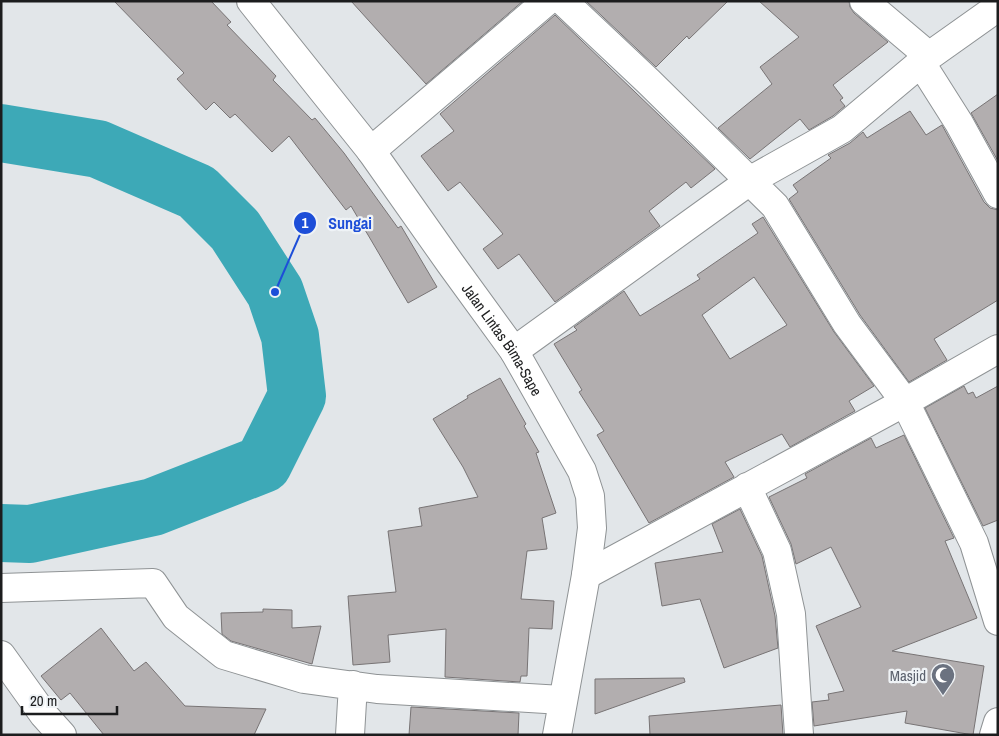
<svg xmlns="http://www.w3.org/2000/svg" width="999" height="736" viewBox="0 0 999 736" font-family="'Archivo Narrow',sans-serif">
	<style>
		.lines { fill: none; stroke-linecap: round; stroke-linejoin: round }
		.river { stroke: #3da9b7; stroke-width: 58 }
		.building { fill: #b2aeaf; stroke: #787475; fill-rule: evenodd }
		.street-casing { stroke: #8f9395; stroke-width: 30 }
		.highway-casing { stroke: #8f9395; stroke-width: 30 }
		.street { stroke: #fff; stroke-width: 28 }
		.highway { stroke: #fff; stroke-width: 28 }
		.labels { text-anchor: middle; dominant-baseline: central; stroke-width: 4.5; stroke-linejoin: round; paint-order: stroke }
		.street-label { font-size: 15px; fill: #1c1d1e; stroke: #eff3f6 }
		.worship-label { font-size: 15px; fill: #5b616d; stroke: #eff3f6; text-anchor: end }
		.leader { fill: none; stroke: #1d4ed8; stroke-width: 2 }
		.callout-dot { fill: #1d4ed8; stroke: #eff3f6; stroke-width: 2 }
		.mark-label { font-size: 15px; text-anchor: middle; font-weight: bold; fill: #fff }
		.callout-label { font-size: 16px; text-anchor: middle; font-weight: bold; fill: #1d4ed8; stroke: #eff3f6; stroke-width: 4.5; stroke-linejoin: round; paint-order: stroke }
	</style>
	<rect width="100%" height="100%" fill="#e2e6e9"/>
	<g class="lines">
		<path class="river" d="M1,133L98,149L197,192L235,230L275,292L290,336L297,396L263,464L153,507L30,534L1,533"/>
	</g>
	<path class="building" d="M114,1H211L231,22L227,25L276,76L273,80L312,120L315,118L344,153L398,228L401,226L437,287L408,303L351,206L346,210L289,136L272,152L235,114L230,118L214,102L206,110L177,79L184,73Z
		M351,1H523L426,84Z
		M586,1H728L689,39L687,36L656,67Z
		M759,1H849L850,7L854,13L888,42L833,85L843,98L840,100L845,106L833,116L809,130L800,119L750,159L718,128L772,84L760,67L799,37Z
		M555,15L715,169L691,188L686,182L649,211L660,226L555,302L519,254L498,269L483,249L503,234L460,182L448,191L421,156L454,131L440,114Z
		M998,94V161L971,113Z
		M910,111L926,135L942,125L984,202L990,208L998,210V300L934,339L947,360L909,382L860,315L789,199L798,192L793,185L831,158L828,155L850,143L863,132L867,138Z
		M763,217L834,332L874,386L849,401L855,411L790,447L782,434L725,462L734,477L649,523L597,435L604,431L579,392L582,390L554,344L577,330L574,327L624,291L640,316L700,279L697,275L758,233L752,224ZM754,277L787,325L730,359L702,315Z
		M500,378L526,424L524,426L539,452L536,453L556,513L542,518L547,549L527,551L521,599L554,601L552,629L529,628L527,676H521L520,682L445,677L446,629L388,635L390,662L353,665L348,596L396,592L388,531L422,526L419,508L478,497L463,467L433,419L468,398L467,396Z
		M964,386L968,394L973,392L976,398L998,386V520L983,526L925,408Z
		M904,435L954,538L945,541L977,618L892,651L984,666L973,735L905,723L907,711L814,726L812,702L829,700L828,694L844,691L816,626L861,607L831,547L796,564L791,544L769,497L807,478L805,474L871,438L876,448Z
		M740,509L762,556L775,616L778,648L724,668L700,599L662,606L655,563L723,552L712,524Z
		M263,609L292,610V628L321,626L312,664L231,641L222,634L221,613L263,612Z
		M101,628L134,671L146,662L185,706L266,709L254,735H104L70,693L61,700L41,676Z
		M684,678L685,682L595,714V679Z
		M781,705L783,735H650L649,716Z
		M411,707L519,713L518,735H409Z"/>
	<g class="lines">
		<g class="street-casing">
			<path id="street" d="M563,1L649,82L775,206L847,324L905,402L974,543L998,621
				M864,1L929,56
				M921,63L959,123L998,194
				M371,151L547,1
				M514,351L751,180L842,129L929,56L998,7
				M747,487L777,551L791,614L799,735
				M586,575L905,402L998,349
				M1,588L153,583L176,617L224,655L304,679L377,689L562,700
				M1,655L44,715L62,735
				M350,735L353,685
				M994,735L998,722"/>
		</g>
		<g class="highway-casing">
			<g id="highway">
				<path id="s1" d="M251,1L371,151L450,263L514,351L582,471L590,496L592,528L586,575L557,735"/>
			</g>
		</g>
		<use href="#street" class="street"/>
		<use href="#highway" class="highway"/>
	</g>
	<defs>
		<g id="mosque-pin" transform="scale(1.25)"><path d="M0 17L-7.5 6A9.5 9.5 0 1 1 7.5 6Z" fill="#6b7280" stroke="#eff3f6"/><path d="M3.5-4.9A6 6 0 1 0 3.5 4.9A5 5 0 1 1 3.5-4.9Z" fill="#fff"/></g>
	</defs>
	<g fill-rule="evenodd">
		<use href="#mosque-pin" x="943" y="675"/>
	</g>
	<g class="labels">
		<g class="street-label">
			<text stroke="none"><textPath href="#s1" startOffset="422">Jalan Lintas Bima-Sape</textPath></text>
		</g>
		<g class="worship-label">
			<text x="926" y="675">Masjid</text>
		</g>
	</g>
	<path class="leader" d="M275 292L305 223"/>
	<g class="callout-dot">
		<circle cx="275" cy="292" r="5"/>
		<circle cx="305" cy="223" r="12"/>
	</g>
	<g class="mark-label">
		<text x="305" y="228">1</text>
	</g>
	<g class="callout-label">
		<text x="350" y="229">Sungai</text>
	</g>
	<rect width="999" height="736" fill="none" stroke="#1c1d1e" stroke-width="5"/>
	<path d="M22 706v8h95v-8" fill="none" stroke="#1c1d1e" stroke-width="2.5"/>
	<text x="30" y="706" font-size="15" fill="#1c1d1e" stroke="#eff3f6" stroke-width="4" paint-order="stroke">20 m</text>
</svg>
